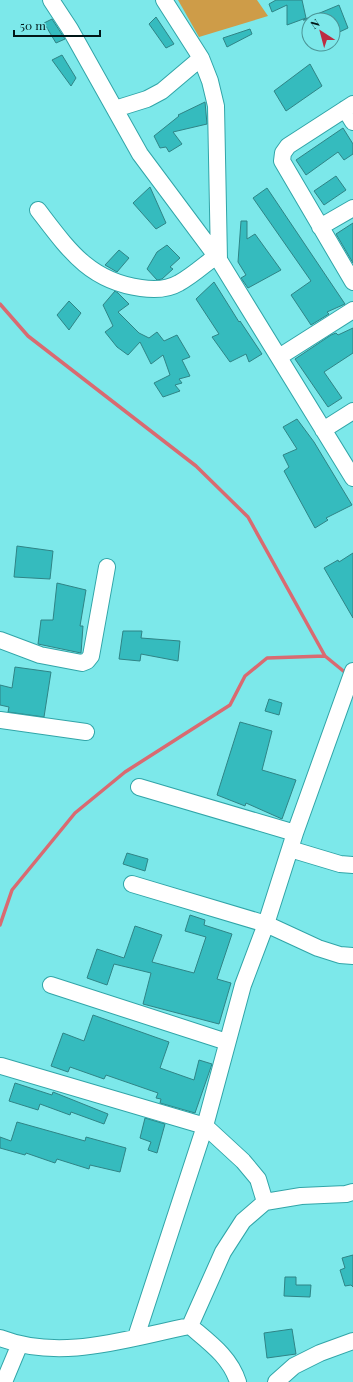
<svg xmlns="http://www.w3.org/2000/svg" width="353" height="1382" viewBox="0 0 353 1382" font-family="'Playfair Display',serif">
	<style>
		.green { fill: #ce9c48 }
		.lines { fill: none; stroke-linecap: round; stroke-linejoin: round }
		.stream { stroke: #d96a71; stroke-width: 3.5 }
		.building { fill: #35bbbe; stroke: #2f8486 }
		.minor-casing { stroke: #31a5a8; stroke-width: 18 }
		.minor { stroke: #fff; stroke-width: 16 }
	</style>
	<rect width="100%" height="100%" fill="#7ce8ea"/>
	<path class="green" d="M178,0H257L268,16L199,37Z"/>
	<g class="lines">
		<path class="stream" d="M0,304L28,336L196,466L248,517L325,656L347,674
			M0,925L12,890L75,813L125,772L230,705L245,676L267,658L325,656"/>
	</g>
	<path class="building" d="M276,0H302L306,18L287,25V5L272,12L269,4Z
		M339,5L348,28L333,35V20H303Z
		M156,17L174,44L166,48L149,24Z
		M52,19L65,39L56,43L44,23Z
		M250,29L252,34L227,47L223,38Z
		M62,55L76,78L71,86L52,60Z
		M310,64L322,86L286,111L274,91Z
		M205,102L207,124L173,132L182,144L169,152L166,147L160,148L154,136L179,116L178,115Z
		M343,128L353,144V154L344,160L338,152L306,175L296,160Z
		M336,176L346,190L324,205L314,191Z
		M150,187L166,223L156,229L133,203Z
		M267,188L345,304L327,312L329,314L311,325L291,295L311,281L253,198Z
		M241,221H247V239L255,234L281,270L248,288L241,278L246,275L238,262Z
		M353,223V263L336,234Z
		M167,245L180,258L170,267L173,269L162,279L157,280L147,269L157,252Z
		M119,250L129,258L117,272L105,265Z
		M214,282L239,322L240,321L262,354L249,362L246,354L230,362L212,337L219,334L196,299Z
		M115,291L118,293L129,304L118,312L139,333L149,338L157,332L164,341L177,335L190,357L182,360L190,376L179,379L182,383L175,385L180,391L163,397L154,383L170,375L163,355L151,364L140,342L128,355L117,347L105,332L113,326L103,305Z
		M69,301L81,313L69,330L57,315Z
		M353,328V353L324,372L342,398L328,407L295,359L331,335L336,333L338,335Z
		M297,419L314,442L352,505L326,518L328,520L315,528L284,471L289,467L283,455L297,449L283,427Z
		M17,546L53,551L50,579L14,577Z
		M353,553V618L324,568L338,560L339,562Z
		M57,583L86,590L80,626H83L81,653L38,644L41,620H53Z
		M123,631H142L141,638L180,641L178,661L141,654L140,661L119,659Z
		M15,667L51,672L44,717L8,712L9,707L0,705V685L12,688Z
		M269,699L282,703L279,715L265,711Z
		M240,722L272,731L262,770L296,780L282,819L246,803L245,806L217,795Z
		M127,853L148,859L145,871L123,864Z
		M190,915L205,920L204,925L232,934L217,979L231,983L219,1024L143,1004L151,973L114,964L107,985L87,978L97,949L124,958L135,926L162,935L152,962L194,973L206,937L185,931Z
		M93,1015L169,1042L160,1068L194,1080L199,1060L212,1064L195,1113L160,1103L161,1099L156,1098L158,1093L106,1075L104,1079L70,1067L68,1072L51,1066L63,1033L84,1041Z
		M15,1083L52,1095L53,1092L108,1114L104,1124L71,1112L70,1115L40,1104L38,1110L9,1101Z
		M145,1118L165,1124L157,1153L148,1150L151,1142L140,1138Z
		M17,1122L85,1141L86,1137L126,1148L120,1172L90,1165L89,1169L57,1159L55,1163L26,1153L25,1155L0,1148V1137L11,1141Z
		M353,1255V1287L351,1285L345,1286L340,1270L345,1268L342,1258Z
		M285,1277H296V1285H311L310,1297L284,1296Z
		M292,1329L296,1354L267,1358L264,1333Z"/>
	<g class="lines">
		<g class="minor-casing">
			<path id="minor" d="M51,0L70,29L140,154L219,260L353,478
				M164,0L201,58L210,81L216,106L219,260
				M353,104L288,146L283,153L282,161L353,282
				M115,109L147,99L162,91L201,58
				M345,109L353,122
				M38,210C68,249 89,281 141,288C154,290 167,290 179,283C192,276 204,265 216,256
				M320,227L353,208
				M279,357L353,310
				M323,430L353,411
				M0,640L40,655L82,663L87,661L91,656L107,567
				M0,720L86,732
				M139,787L295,833
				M290,849L340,864L353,865
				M132,884L266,924L318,948L340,955L353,956
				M51,985L227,1042
				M1,1066L205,1126L243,1161L258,1179L265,1202
				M190,1326L223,1252L243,1221L265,1202L301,1196L346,1194L353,1192
				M136,1337L205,1126L243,985L266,924L295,833L353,671
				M0,1338C62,1362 128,1338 190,1326C210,1343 230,1357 238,1382
				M4,1382L19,1346
				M276,1382L294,1366L320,1353L353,1341"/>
		</g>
		<use href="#minor" class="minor"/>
	</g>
	<g transform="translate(321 32) rotate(324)"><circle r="19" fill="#7ce8ea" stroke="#4b9496"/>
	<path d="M0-3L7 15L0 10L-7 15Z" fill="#bd2c42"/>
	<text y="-6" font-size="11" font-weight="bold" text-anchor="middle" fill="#011617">N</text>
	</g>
	<path d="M14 30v6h86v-6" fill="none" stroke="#011617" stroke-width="2"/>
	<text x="20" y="30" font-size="12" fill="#011617" stroke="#7ce8ea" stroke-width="3" paint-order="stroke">50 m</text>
</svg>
